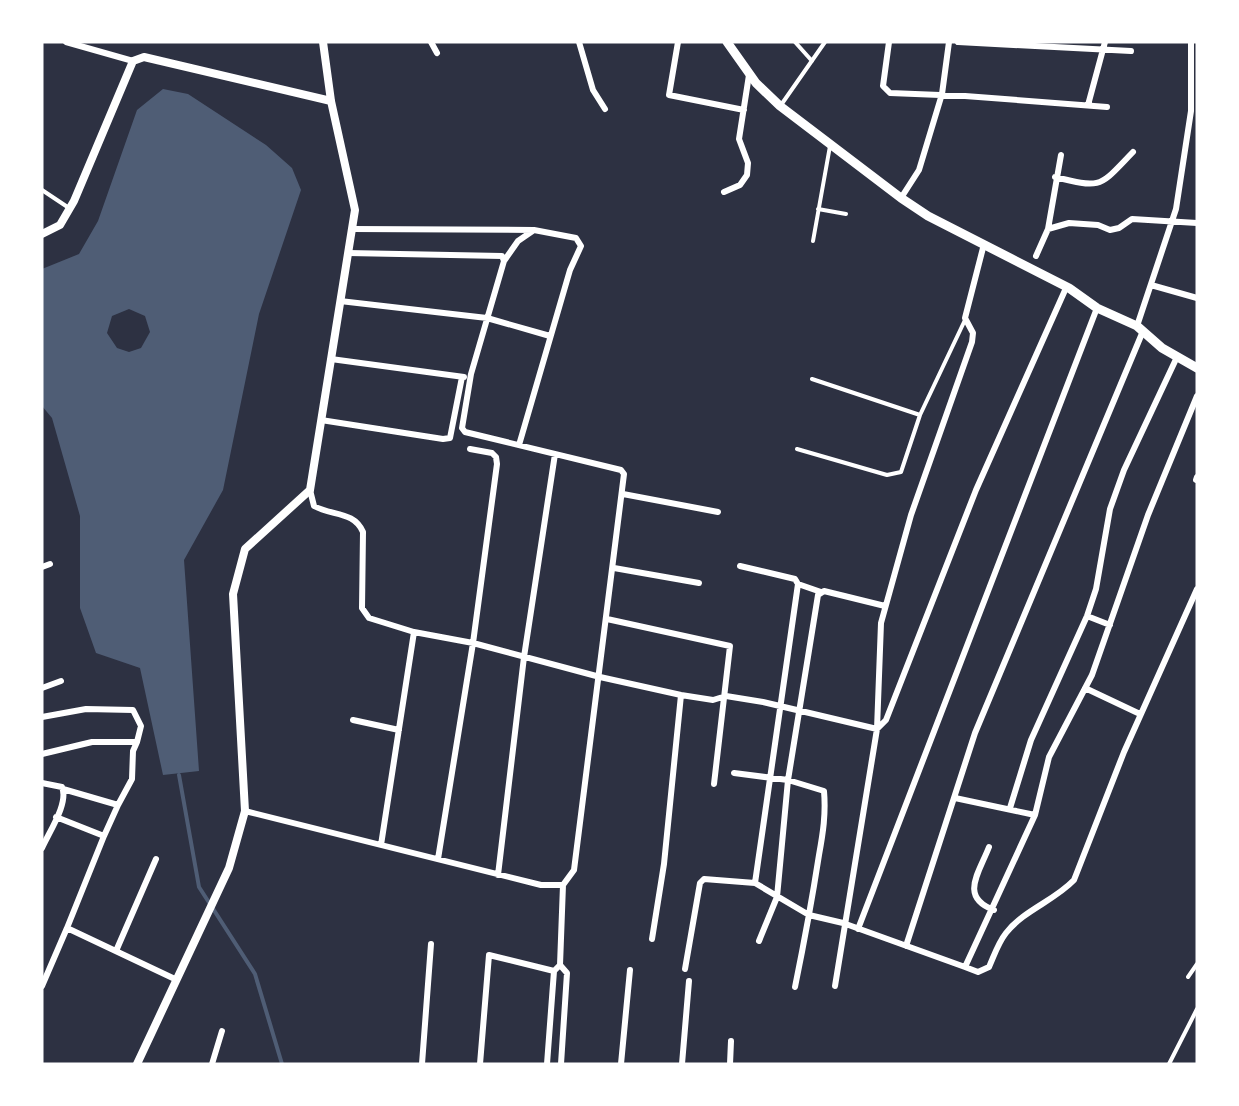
<svg xmlns="http://www.w3.org/2000/svg" width="1239" height="1106" viewBox="0 0 1239 1106" font-family="'Public Sans',sans-serif">
	<style>
		.water { fill: #4f5d75; fill-rule: evenodd }
		.lines { fill: none; stroke-linecap: round; stroke-linejoin: round }
		.stream { stroke: #4f5d75; stroke-width: 4 }
		.service { stroke: #fff; stroke-width: 4 }
		.minor { stroke: #fff; stroke-width: 6 }
		.tertiary { stroke: #fff; stroke-width: 8 }
		.secondary { stroke: #fff; stroke-width: 9 }
	</style>
	<rect width="100%" height="100%" fill="#2d3142"/>
	<path class="water" d="M163,89L188,94L266,145L292,168L301,190L259,314L223,490L184,560L199,771L163,775L140,668L96,653L80,608V516L52,418L42,406V269L79,254L98,221L137,110ZM129,309L145,316L150,332L141,348L129,352L117,348L107,333L112,316Z"/>
	<g class="lines">
		<path class="stream" d="M179,775L199,887L255,974L282,1064"/>
		<path class="service" d="M795,42L812,61
			M781,105L825,42
			M42,190L69,208
			M818,209L846,214
			M813,241L830,146
			M812,379L920,415
			M797,449L887,475L901,472L920,415L965,320
			M1188,977L1197,964
			M1169,1064L1197,1009"/>
		<path class="minor" d="M66,42L133,61
			M431,42L437,53
			M579,42L593,90L605,109
			M678,42L669,95L744,110
			M889,42L883,86L890,93L965,96L1107,107
			M958,42L1131,51
			M1088,105L1105,42
			M1055,177C1103,189 1099,187 1133,152
			M724,192L740,185L747,175L748,163L739,139L749,75
			M901,198L919,170L942,94L949,42
			M352,229L534,230
			M1048,229L1061,155
			M1036,256L1048,229L1069,223L1098,225L1110,230L1119,228L1132,219L1197,223
			M504,261L518,241L534,230L576,238L581,246L570,270L519,445
			M1151,285L1197,298
			M340,301L487,318L550,336
			M1137,326L1176,209L1191,111V42
			M331,359L464,377
			M321,420L443,439L450,438L462,377
			M470,449L492,453L496,457L497,464L473,643L600,677L681,695L713,700L726,696L763,702L877,729L886,720L976,490L1066,288
			M1196,480L1197,477
			M310,490L314,506C332,516 354,511 363,532L362,608L369,618L414,632
			M623,494L718,512
			M740,566L795,579L798,584L755,883
			M42,567L50,564
			M614,568L699,583
			M798,584L821,592
			M1087,616L1110,625
			M607,619L730,646L714,784
			M42,688L61,681
			M1085,688L1140,714
			M42,717L86,709L133,710L141,726L137,742H92L42,754
			M353,720L399,730
			M734,773L788,780L824,791C826,814 823,833 819,855C812,900 804,943 795,987
			M42,783L62,787C69,803 49,832 42,848
			M63,789L118,805L104,836
			M955,798L1035,815
			M118,805L132,779L133,751L137,742
			M1010,808L1031,740L1087,616L1096,589L1110,509L1124,470L1177,357
			M245,811L541,885H563L574,870L624,474L621,470L465,432L462,428L471,374L504,261L502,256L348,253
			M56,817L104,836L67,928
			M381,845L414,632L473,643L438,859
			M989,847C979,873 959,897 994,910
			M498,875L524,657L555,454
			M858,929L1097,308
			M652,939L664,864L681,695
			M759,941L777,897L788,780L818,595L824,591L885,606
			M906,946L975,733L1143,331
			M116,951L156,859
			M560,965L567,973L561,1064
			M965,967L978,972L989,967C994,956 998,943 1006,933C1024,910 1054,901 1074,880L1124,752L1197,589
			M685,969L700,883L704,879L755,883L809,915L843,923L965,967L1035,815L1049,757L1092,675L1148,515L1197,396
			M42,986L67,928L177,980
			M835,986L877,729L881,623L911,515L972,342L973,333L965,318L984,244
			M212,1064L222,1031
			M422,1064L431,944
			M480,1064L489,955L554,971
			M547,1064L554,971L560,965L563,885
			M621,1064L630,970
			M682,1064L689,981
			M730,1064L731,1041"/>
		<path class="tertiary" d="M42,234L60,225L74,201L133,61L144,57L331,101
			M137,1064L229,868L245,811L233,594L245,549L310,490L355,210L331,101L323,42"/>
		<path class="secondary" d="M727,42L756,83L780,106L901,198L928,216L1069,288L1097,308L1137,326L1162,348L1197,368"/>
	</g>
	<rect width="1239" height="1106" fill="none" stroke="#ffffff" stroke-width="87"/>
</svg>
